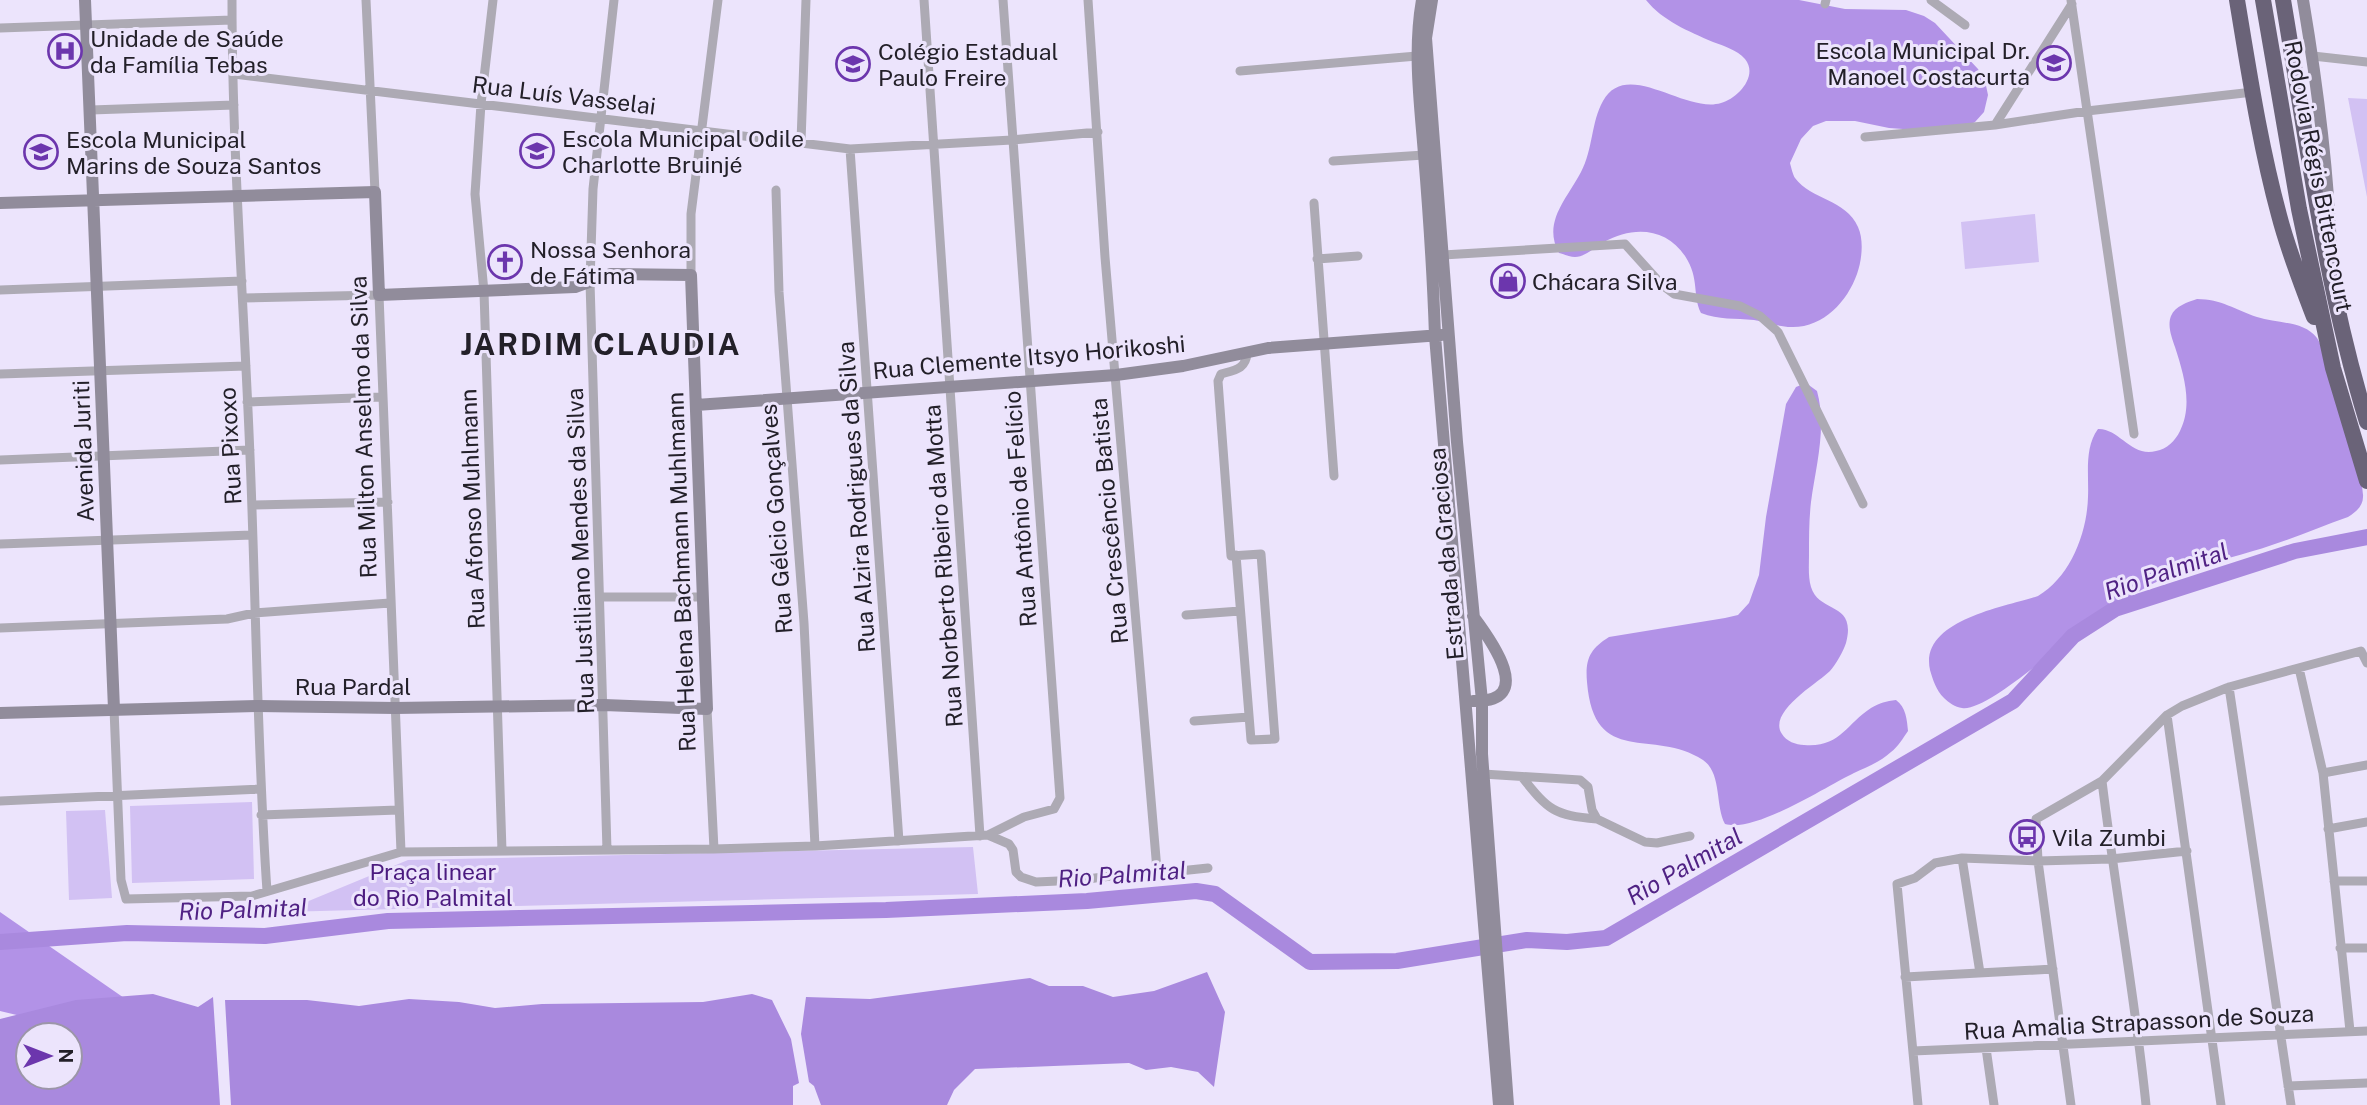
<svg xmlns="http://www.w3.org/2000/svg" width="2367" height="1105" viewBox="0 0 2367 1105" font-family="'Public Sans',sans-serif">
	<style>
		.green { fill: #d2c1f3 }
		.forest { fill: #b292e7 }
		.water { fill: #a989de; fill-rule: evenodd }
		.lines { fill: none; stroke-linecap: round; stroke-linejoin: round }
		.river { stroke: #a989de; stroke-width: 16 }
		.street { stroke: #adaab4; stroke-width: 9 }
		.secondary { stroke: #918c9b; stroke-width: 12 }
		.highway { stroke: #6a6378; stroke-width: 16 }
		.labels { text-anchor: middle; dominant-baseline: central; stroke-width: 6; stroke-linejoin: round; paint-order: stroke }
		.poi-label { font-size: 23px; fill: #232029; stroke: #ece4fc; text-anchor: start }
		.street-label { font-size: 23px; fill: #232029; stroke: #ece4fc }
		.park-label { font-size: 23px; fill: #4b1b7f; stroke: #ece4fc }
		.water-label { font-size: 24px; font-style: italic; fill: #502284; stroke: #ece4fc }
		.district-label { font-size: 30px; font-weight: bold; letter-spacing: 2px; fill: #232029; stroke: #ece4fc }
	</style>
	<rect width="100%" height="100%" fill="#ece4fc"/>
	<path class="green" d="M2348,98L2367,99V197Z
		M2035,214L2039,262L1965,269L1961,222Z
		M252,802L254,879L132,883L130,806Z
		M105,810L112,898L69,900L66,811Z
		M973,847L978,894L282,912L408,860Z"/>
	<path class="forest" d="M1646,0H1799L1845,9L1906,10L1924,16L1935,23L1978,69L1985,81L1988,95L1984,112L1975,122L1964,128L1917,130L1889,128L1855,121H1826L1813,126L1801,139L1790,163C1791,167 1793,175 1795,178C1811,200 1846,199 1858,227C1864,240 1862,260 1857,274C1847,302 1823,328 1791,327C1779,327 1766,322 1754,320C1735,318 1719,320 1701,313C1692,295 1700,279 1685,256C1666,227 1632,226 1604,242C1595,247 1585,257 1575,257C1570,257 1563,254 1559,253C1542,222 1567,199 1581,172C1593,150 1591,122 1603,101C1627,58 1685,114 1721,103C1737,99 1759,76 1745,59C1737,50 1724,46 1713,42C1688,31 1663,21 1646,0Z
		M2197,299C2221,299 2236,310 2257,317C2277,324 2303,320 2317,338C2328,353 2365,478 2363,497C2363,506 2356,512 2348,517C2317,528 2285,542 2253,551C2220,561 2184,568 2152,584C2126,598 2101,617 2077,634C2054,649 1986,712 1962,708C1955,707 1949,703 1944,698C1936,690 1933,680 1930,670C1919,620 2005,607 2038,596C2070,577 2087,534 2088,497C2089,475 2084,448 2098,429C2119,428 2132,458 2156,451C2167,449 2175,441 2180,431C2193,405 2184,375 2175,347C2172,338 2167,326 2171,316C2175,306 2188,302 2197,299Z
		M1806,383L1817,391C1827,427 1816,466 1811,502C1809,519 1809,537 1809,555C1809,565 1808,577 1811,587C1819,614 1857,601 1846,643C1843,652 1836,664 1830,671C1818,683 1767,712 1782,734C1786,741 1796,745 1804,745C1840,748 1846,724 1871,708C1880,703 1886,701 1896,700C1906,707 1907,720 1908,731C1903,738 1898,747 1891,752C1880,762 1867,767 1854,773C1825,787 1755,833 1725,824C1715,805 1722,773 1703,760C1654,727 1594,769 1587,682C1585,659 1590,649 1609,637L1725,618L1738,615L1749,603L1759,575L1766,517L1786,404L1796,387Z
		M0,912L140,1009L46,1022L0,1011Z"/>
	<path class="water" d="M1207,972L1225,1012L1214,1087L1198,1072L1171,1067L1146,1070L1129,1063L975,1069L954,1090L947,1105H821L814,1086L809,1082L801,1034L806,997L870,999L1030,978L1049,986H1083L1113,997L1154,991Z
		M153,994L198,1007L213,997L220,1105H0V1019L76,1000ZM28,1035H70V1077H28Z
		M752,994L772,1000L791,1039L799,1083L793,1086V1105H231L225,1000H307L359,1006L409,999L459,1002L495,1008L542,1004L703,1002Z"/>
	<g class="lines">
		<path class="river" d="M0,942L127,933L265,936L388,921L886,910L1087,901L1196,891L1215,894L1310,962L1397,961L1527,940L1567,942L1606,938L2013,701L2073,636L2115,609L2295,551L2367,537"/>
		<path class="street" d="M232,0C232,152 244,304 250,456C256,601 257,746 267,891
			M366,0L375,192
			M493,0L481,104L475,194L484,292L502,851
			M924,0L980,836
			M1088,0L1105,257L1157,870
			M1931,0L1965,25
			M2071,0L2134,434
			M1825,4L1826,0
			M0,28L232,20
			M2313,56L2367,62
			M1240,71L1417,56
			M234,74L850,149L1012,140L1098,132
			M91,110L234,105
			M1995,125L2072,4
			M1865,137L1995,125L2087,111L2253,92
			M801,142L806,0
			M850,149L899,841
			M1333,161L1424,155
			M776,190L779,292L804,623L815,846
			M1314,203L1334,476
			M1443,255L1625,244L1662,285L1674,294L1740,306L1760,316L1778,332L1863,504
			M1317,259L1358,256
			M691,275V214L718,0
			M0,290L242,281
			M243,298L379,295L401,852
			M0,374L246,366
			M247,402L382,397
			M0,460L250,450
			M252,505L388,502
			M0,544L252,535
			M1236,555L1251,740L1275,739L1261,554L1231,556L1218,381L1221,374C1235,370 1246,369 1247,353
			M601,597H703
			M1186,615L1240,611
			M0,628L227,619L254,613L390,603
			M2299,668L2323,773L2350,1031
			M2229,687L2291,1105
			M114,709L121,880L126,899L252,896L401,852L714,849L815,846L988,835L1024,817L1054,809L1060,798L1003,0
			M707,709L714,849
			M2167,715L2221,1105
			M1194,721L1249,717
			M2323,773L2367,765
			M1483,774L1580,780L1588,787L1592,810L1597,819L1645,842L1657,843L1690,836
			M1522,777C1549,811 1554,815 1597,819
			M2102,781C2115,889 2135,996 2146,1105
			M0,801L260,789
			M261,815L398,810
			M2328,829L2367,822
			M988,835L1009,844L1013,850L1016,872L1021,877L1036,882L1080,880L1157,870L1170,872L1208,868
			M607,850L590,282L593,189L614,0
			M1962,858L1980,973
			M2334,881H2367
			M2340,948H2367
			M1905,977L2053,969
			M1986,1048L1994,1105
			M1913,1051L2367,1031
			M2288,1086L2367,1083
			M1918,1105L1897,884L1915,878L1935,863L1962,858L2038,861L2111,859L2187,851
			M2071,1105L2038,861L2036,819L2102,781L2167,715L2182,706L2229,687L2361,651L2367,663"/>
		<path class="secondary" d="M85,0L114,709
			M1422,0C1413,51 1420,103 1424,154C1429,215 1433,275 1435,336L1499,1105
			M1432,0L1426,38L1457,442L1482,701V754L1508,1105
			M2303,0C2317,83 2328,166 2331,250
			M0,203L375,192L379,295L575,287L611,274L691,275L707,709L604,705L395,708L258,706L0,713
			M696,405L1116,375L1183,366L1268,348L1441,335
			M1473,616C1491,640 1537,703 1473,701"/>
		<path class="highway" d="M2237,0C2249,72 2260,145 2279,215C2288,250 2301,283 2314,317
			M2263,0L2299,209L2333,368L2367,481
			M2283,0C2307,141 2325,285 2367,422"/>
	</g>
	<defs>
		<g id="hospital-ring" transform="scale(1.75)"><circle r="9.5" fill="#ece4fc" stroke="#6c36ad" stroke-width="1.5"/><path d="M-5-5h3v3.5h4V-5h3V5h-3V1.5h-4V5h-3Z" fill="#6c36ad"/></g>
		<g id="school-ring" transform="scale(1.75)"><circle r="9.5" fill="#ece4fc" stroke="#6c36ad" stroke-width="1.5"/><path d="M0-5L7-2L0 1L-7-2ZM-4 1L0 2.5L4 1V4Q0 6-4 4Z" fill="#6c36ad"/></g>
		<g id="church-ring" transform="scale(1.75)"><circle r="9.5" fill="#ece4fc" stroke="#6c36ad" stroke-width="1.5"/><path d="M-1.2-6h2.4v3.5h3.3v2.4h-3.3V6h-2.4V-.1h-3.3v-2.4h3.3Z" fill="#6c36ad"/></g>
		<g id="shop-ring" transform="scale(1.75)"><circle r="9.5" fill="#ece4fc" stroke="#6c36ad" stroke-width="1.5"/><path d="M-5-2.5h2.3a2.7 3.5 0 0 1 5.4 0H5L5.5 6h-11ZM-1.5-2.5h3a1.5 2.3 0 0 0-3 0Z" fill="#6c36ad"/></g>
		<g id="bus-ring" transform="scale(1.75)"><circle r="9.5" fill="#ece4fc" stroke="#6c36ad" stroke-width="1.5"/><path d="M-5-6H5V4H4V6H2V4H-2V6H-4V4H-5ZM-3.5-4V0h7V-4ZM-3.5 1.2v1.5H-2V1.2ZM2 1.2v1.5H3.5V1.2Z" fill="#6c36ad"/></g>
	</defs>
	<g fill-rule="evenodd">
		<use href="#hospital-ring" x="65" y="51"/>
		<use href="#school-ring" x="2054" y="63"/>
		<use href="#school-ring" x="853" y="64"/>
		<use href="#school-ring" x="537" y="151"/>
		<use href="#school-ring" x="41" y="152"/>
		<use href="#church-ring" x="505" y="262"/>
		<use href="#shop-ring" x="1508" y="281"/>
		<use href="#bus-ring" x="2027" y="837"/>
	</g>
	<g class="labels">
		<g class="poi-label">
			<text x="90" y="38">Unidade de Saúde<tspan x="90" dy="26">da Família Tebas</tspan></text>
			<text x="2030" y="50" text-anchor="end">Escola Municipal Dr.<tspan x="2030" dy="26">Manoel Costacurta</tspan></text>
			<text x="878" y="51">Colégio Estadual<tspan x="878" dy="26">Paulo Freire</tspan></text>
			<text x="562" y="138">Escola Municipal Odile<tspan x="562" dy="26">Charlotte Bruinjé</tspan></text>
			<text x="66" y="139">Escola Municipal<tspan x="66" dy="26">Marins de Souza Santos</tspan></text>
			<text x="530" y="249">Nossa Senhora<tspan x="530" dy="26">de Fátima</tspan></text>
			<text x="1532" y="281">Chácara Silva</text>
			<text x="2052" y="837">Vila Zumbi</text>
		</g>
		<g class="street-label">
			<text transform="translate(564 95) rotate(7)">Rua Luís Vasselai</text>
			<text transform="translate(2319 176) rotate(79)">Rodovia Régis Bittencourt</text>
			<text transform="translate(1029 357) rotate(-5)">Rua Clemente Itsyo Horikoshi</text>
			<text transform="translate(363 427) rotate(-92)">Rua Milton Anselmo da Silva</text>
			<text transform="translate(230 446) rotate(-93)">Rua Pixoxo</text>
			<text transform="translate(83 451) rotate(-92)">Avenida Juriti</text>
			<text transform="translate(856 497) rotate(-94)">Rua Alzira Rodrigues da Silva</text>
			<text transform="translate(472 509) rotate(-92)">Rua Afonso Muhlmann</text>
			<text transform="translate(1020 509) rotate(-94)">Rua Antônio de Felício</text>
			<text transform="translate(776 519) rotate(-94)">Rua Gélcio Gonçalves</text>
			<text transform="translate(1109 521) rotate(-95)">Rua Crescêncio Batista</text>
			<text transform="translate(580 551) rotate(-92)">Rua Justiliano Mendes da Silva</text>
			<text transform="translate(1446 554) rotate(-95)">Estrada da Graciosa</text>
			<text transform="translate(943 566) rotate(-94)">Rua Norberto Ribeiro da Motta</text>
			<text transform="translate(681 572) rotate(-92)">Rua Helena Bachmann Muhlmann</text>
			<text x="353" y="686">Rua Pardal</text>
			<text transform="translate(2139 1022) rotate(-3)">Rua Amalia Strapasson de Souza</text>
		</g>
		<g class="park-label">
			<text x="433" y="871">Praça linear<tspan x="433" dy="26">do Rio Palmital</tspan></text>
		</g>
		<g class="water-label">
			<text transform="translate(2166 571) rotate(-19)">Rio Palmital</text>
			<text transform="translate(1684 866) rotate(-30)">Rio Palmital</text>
			<text transform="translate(1122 874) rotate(-4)">Rio Palmital</text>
			<text transform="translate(243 909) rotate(-2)">Rio Palmital</text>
		</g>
		<g class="district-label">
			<text x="601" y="344">JARDIM CLAUDIA</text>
		</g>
	</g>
	<g transform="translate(49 1056) rotate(90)"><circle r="33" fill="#ece4fc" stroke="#9c96a8" stroke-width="2"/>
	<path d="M0-5L12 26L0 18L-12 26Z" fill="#6c36ad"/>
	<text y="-10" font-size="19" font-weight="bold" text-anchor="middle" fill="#232029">N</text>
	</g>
</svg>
